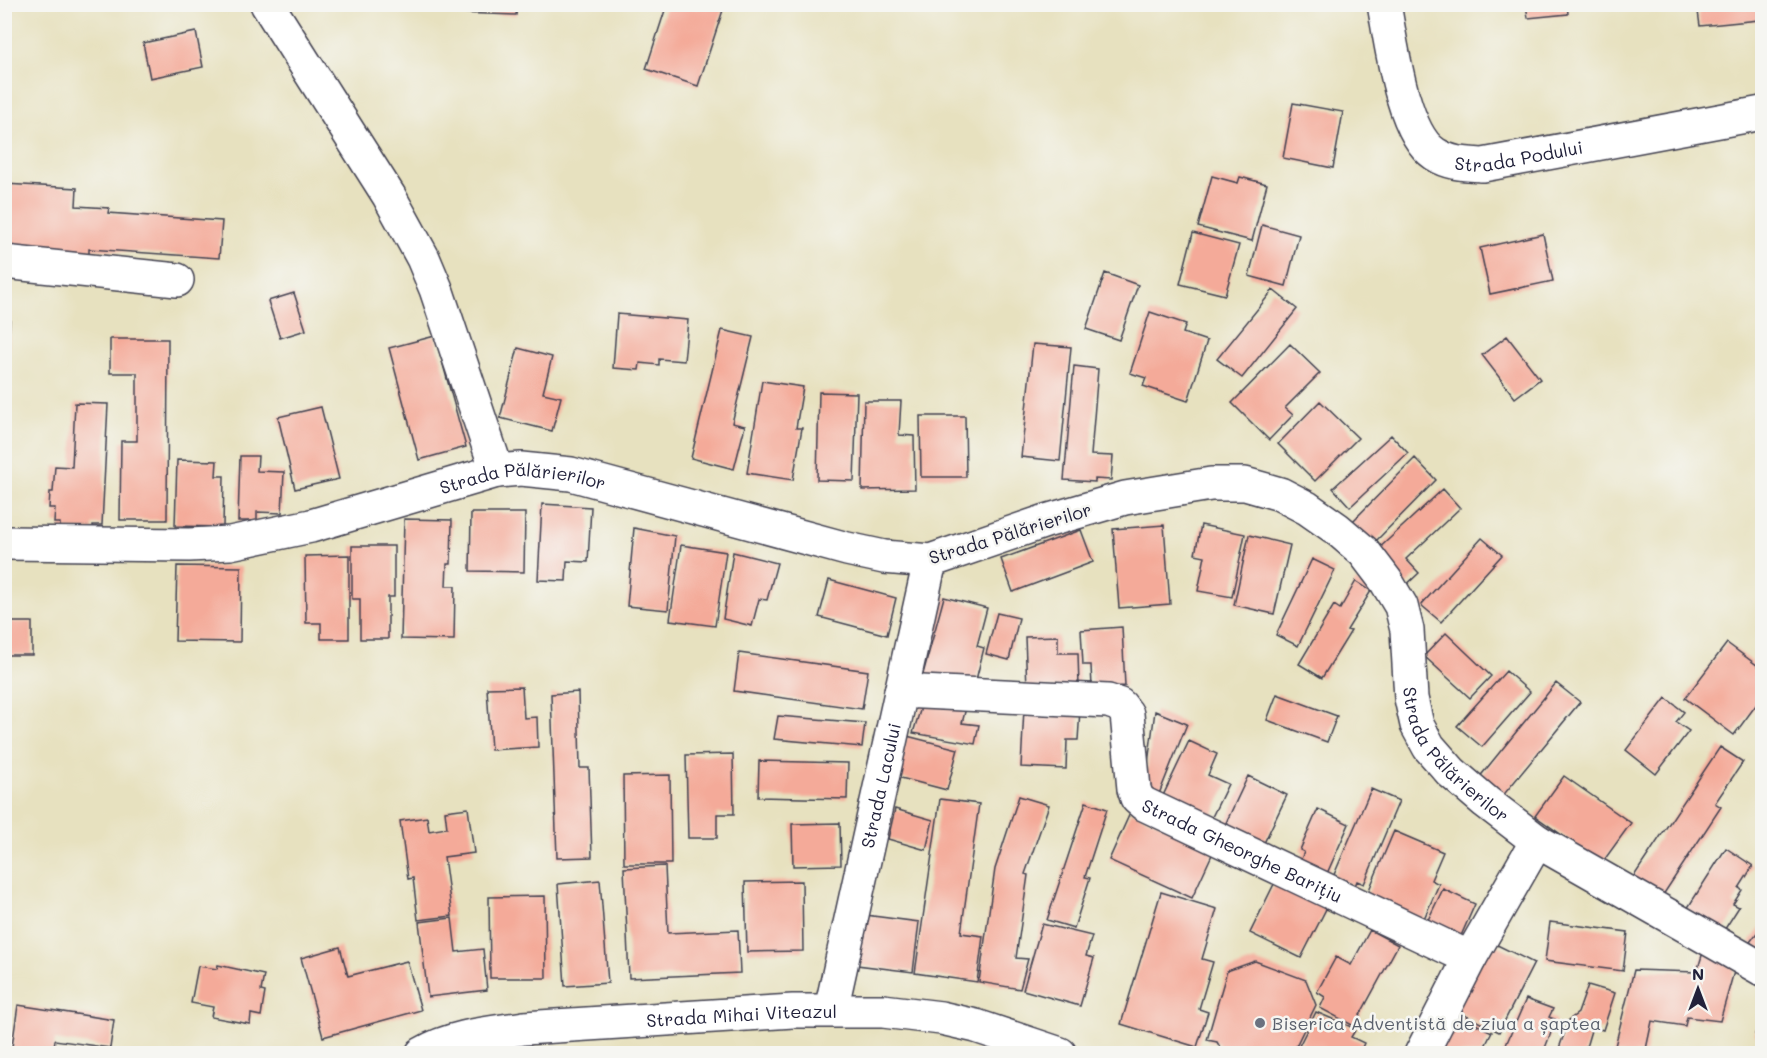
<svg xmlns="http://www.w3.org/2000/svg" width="1767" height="1058" viewBox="0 0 1767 1058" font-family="Mali,sans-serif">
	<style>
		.building { fill: #f4aa99 }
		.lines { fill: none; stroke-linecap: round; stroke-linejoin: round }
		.minor-casing { stroke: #403f4f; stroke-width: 36 }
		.minor { stroke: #fff; stroke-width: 33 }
		.worship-dot { fill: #6b7280; stroke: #f6f6f2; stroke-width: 2 }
		.labels { text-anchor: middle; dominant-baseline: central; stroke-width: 5; stroke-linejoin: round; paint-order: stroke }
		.street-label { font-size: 18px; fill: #22223b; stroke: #f6f6f2 }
		.worship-label { font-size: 18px; fill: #5b616d; stroke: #f6f6f2; text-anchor: start }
	</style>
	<rect width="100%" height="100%" fill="#f6f6f2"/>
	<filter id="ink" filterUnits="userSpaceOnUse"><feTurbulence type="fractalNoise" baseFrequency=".0167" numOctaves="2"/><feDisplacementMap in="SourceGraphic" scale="12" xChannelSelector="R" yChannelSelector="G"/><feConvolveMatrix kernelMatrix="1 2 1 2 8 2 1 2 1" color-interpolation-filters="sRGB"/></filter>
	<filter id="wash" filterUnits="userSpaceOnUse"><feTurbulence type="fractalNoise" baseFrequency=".008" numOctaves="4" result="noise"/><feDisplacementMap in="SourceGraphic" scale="24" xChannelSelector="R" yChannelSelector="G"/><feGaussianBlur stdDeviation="1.35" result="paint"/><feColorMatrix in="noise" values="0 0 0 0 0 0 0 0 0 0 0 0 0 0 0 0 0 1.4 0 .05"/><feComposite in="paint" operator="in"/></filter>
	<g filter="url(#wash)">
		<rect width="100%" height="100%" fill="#e7e1bf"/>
		<g id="blocks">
			<path class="building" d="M458,4H517L516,15L457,13Z
				M667,4H685L698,9L700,4H725L698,86L646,69Z
				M1526,4H1567L1568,14L1528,18Z
				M1697,4H1758L1759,20L1700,26Z
				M196,32L203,67L150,78L143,43Z
				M1293,103L1343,112L1333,168L1283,158Z
				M1212,176L1238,183L1240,177L1267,184L1252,241L1198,227Z
				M4,184L77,188L76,206L109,208L108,213L222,221L219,258L89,249V257L4,252Z
				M1262,225L1299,235L1286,286L1249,276Z
				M1193,233L1239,245L1225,295L1180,284Z
				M1543,234L1553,281L1490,294L1480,248Z
				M1105,273L1138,285L1119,340L1086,329Z
				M4,284H11L6,422H4Z
				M1273,290L1297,309L1242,378L1217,359Z
				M294,293L306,330L280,338L268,301Z
				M1150,312L1186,324L1183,333L1207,341L1188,401L1143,386L1146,378L1130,373Z
				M617,314L688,320L684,361L659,359V365L640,363L639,370L613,368Z
				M722,330L753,337L732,423L745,426L734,469L691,458Z
				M435,336L466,447L419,460L389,348Z
				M1507,336L1540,379L1515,398L1482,355Z
				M110,339H168L167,520H120L121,441H137V373H110Z
				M1033,344L1071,347L1060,461L1021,457Z
				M1290,344L1320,373L1285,408L1293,415L1269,440L1232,403Z
				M518,348L552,357L543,393L561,397L552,431L500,418Z
				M1074,366L1098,369L1091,455L1113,456L1111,480L1095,479V482L1064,480Z
				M762,381L803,387L796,428H802L793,480L747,473Z
				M819,392L857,393L854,481L817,480Z
				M864,401H901L899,435L914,436L915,489L862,490Z
				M1320,401L1358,438L1315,481L1278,444Z
				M75,403L108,404L102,525H93V531L60,529V523H54L55,508H49L50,492H53L55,466L72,467Z
				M321,407L339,479L295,489L278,417Z
				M920,416H965L966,477H921Z
				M1391,435L1408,453L1350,507L1333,488Z
				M240,456H258L257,471L284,472L282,513L257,512V521H238Z
				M1415,458L1436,480L1373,544L1351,523Z
				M177,460L217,461L216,476H224L223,527L175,526Z
				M1443,489L1460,508L1406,559L1419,573L1403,588L1376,551Z
				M542,504L591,507L588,562L567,561L566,581L538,580Z
				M471,513H525L524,572L470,571Z
				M404,519L452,520L451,564H447L446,586H455L454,640L401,639Z
				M1164,525L1170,604L1119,608L1113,529Z
				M1201,525L1245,534L1232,597L1198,591L1205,556L1195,554Z
				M634,528L675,536L668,610L627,606Z
				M1081,530L1093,562L1013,592L1001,559Z
				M1249,535L1290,545L1274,614L1234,605Z
				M1482,538L1502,555L1441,622L1421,605Z
				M681,545L726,552L715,626L670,620Z
				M352,546H394V597H388V639H360V599H352Z
				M733,552L777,563L767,600L759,599L752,626L723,619Z
				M349,555V639H321V623H306L305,556Z
				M1312,559L1335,570L1298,646L1276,635Z
				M177,566L241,567L240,642L175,641Z
				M829,580L896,598L887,635L819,617Z
				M1356,581L1371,591L1347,630L1351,631L1322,678L1299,664L1334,605L1340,609Z
				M944,597L987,608L977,646L984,648L974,688L920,685Z
				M997,613L1019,618L1009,660L986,654Z
				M4,622H32V655H4Z
				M1122,627L1125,686L1092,688L1091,665H1083L1081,630Z
				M1446,633L1491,676L1470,698L1424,656Z
				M1058,636V653H1078L1079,687L1027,688L1025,637Z
				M1727,643L1762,669V697L1734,735L1685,698Z
				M739,653L868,671L862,709L734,691Z
				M1506,671L1530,692L1482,747L1457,726Z
				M1556,683L1580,702L1501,798L1478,779Z
				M522,687L524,718L537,717L538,747L491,750L487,688Z
				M578,692L580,768H589L592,857L557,858L551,694Z
				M1277,694L1337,716L1327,742L1267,720Z
				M1666,698L1684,712L1676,722L1689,731L1656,774L1626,750Z
				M923,701L966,708L962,723L979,725L975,744L913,733Z
				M1024,708L1080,710L1078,740H1067L1066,769L1021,767Z
				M1155,711L1187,724L1157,799L1144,793Z
				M778,716L865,723L862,747L774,739Z
				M907,736L958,749L947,790L897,777Z
				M1189,741L1217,754L1208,775L1228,784L1208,825L1160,802Z
				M1720,747L1743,762L1715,803L1721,807L1661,898L1632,879Z
				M733,754L734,814H717V838H688L686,755Z
				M759,761L848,763L847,799L758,797Z
				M670,775L671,864H624L623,776Z
				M1248,776L1287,795L1264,843L1225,825Z
				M1564,776L1631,823L1602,863L1535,816Z
				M1371,789L1399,801L1364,884L1357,881L1355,886L1333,877Z
				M1019,796L1049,805L1025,874L1028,875L1016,958L1028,959L1020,989L979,982L995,869Z
				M940,799L979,804L961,933L983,936L977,982L915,973Z
				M1086,802L1107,809L1085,877L1090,878L1074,928L1047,920Z
				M468,808L474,853L444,857L452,916L418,920L413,878L408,879L400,821L427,817L429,831L447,828L445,811Z
				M895,809L933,820L926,850L888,839Z
				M1318,809L1349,824L1325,878L1298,866L1304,852L1300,850Z
				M1131,811L1215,848L1192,898L1109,860Z
				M840,823L841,865L793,866L792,824Z
				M1394,831L1443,852L1431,880L1439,884L1423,921L1366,897Z
				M1726,848L1753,866L1739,888L1742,890L1733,904L1739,907L1723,932L1687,909Z
				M665,866L668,933L738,930L740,973L629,978L624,868Z
				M600,880L608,983L565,986L558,884Z
				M1276,880L1328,905L1301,958L1250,933Z
				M802,881L803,951L747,952L745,882Z
				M1443,889L1475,904L1460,938L1426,924Z
				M1161,892L1217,909L1202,959L1213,962L1199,1009L1208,1012L1197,1047L1121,1024Z
				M545,896L546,978H490L489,897Z
				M865,915L919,922L913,972L857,965Z
				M452,918L456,952L483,949L487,990L428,997L419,922Z
				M1550,922L1628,932L1623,971L1545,961Z
				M1042,924L1092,936L1086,956L1094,958L1080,1006L1023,990Z
				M1762,926V951L1750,942Z
				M1370,930L1398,945L1354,1026L1320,1008L1325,997L1317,992L1336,957L1351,965Z
				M1489,941L1534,963L1499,1032L1454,1010Z
				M340,947L348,976L407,961L421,1010L323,1037L301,958Z
				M1703,952L1735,968L1720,1021L1687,1017L1685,1026L1652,1021L1645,1054H1613L1634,970L1697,972Z
				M1255,961L1306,980L1316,1005L1292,1054H1224L1217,1042L1207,1040L1227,971Z
				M218,965L264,975L261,991L265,992L261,1016L251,1014L250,1024L211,1017L213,1007L191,1003L198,966L217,969Z
				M1588,985L1615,993L1603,1030L1592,1027L1584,1054H1557L1569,1020L1578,1013Z
				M1526,999L1553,1009L1549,1017L1556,1020L1545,1048L1554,1052L1553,1054H1502Z
				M18,1005L114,1020L110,1048L55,1040L53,1054H11Z
				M1316,1012L1356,1029L1351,1037L1364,1043L1359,1054H1295Z
				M1455,1014L1492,1032L1481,1054H1436Z
				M1762,1017V1040L1755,1034Z"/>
		</g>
	</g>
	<g filter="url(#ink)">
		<use href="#blocks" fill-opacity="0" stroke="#403f4f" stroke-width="1.5"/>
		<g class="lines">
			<g class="minor-casing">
				<g id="minor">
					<path d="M267,4L389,196L423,258L436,289L497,471"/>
					<path id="s1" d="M1384,4C1391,42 1402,133 1435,154C1450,164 1466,164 1483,165L1762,113"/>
					<path d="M4,262L177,280"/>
					<path id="s2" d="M4,543L189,545L230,543L311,526L497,471L521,469L571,474L847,549L884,557L930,561L1046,521L1125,498L1211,484H1245L1280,494L1307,508L1337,529L1364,552L1386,581L1401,606L1407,630L1411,698L1417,725L1429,747L1451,772L1486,802L1537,841L1762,969"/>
					<path id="s3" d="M901,691L1108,701L1120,705L1127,714L1134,789L1137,798L1144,804L1470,958"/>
					<path id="s4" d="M831,1010L930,561"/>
					<path id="s5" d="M422,1054C452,1036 491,1033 524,1028L793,1011H883L941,1018L976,1026L1060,1054"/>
					<path d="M1421,1054L1470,958L1537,841"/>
				</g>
			</g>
			<use href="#minor" class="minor"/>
		</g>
	</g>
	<circle class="worship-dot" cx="1260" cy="1023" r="6"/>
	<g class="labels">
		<g class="street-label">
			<text stroke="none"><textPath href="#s1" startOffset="248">Strada Podului</textPath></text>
			<text stroke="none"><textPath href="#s2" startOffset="528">Strada Pălărierilor</textPath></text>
			<text transform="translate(1010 533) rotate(-17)">Strada Pălărierilor</text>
			<text stroke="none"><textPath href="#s2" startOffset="1644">Strada Pălărierilor</textPath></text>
			<text stroke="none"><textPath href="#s4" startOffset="230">Strada Lacului</textPath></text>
			<text stroke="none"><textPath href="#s3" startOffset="434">Strada Gheorghe Barițiu</textPath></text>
			<text stroke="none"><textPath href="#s5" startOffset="324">Strada Mihai Viteazul</textPath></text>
		</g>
		<g class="worship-label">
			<text x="1272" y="1023">Biserica Adventistă de ziua a șaptea</text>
		</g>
	</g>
	<rect width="1767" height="1058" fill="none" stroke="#f6f6f2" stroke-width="24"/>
	<g transform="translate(1698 989)" stroke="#f6f6f2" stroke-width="4.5" paint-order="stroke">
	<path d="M0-4.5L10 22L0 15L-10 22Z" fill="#22223b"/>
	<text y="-9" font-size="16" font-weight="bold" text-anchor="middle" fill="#22223b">N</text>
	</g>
</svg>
